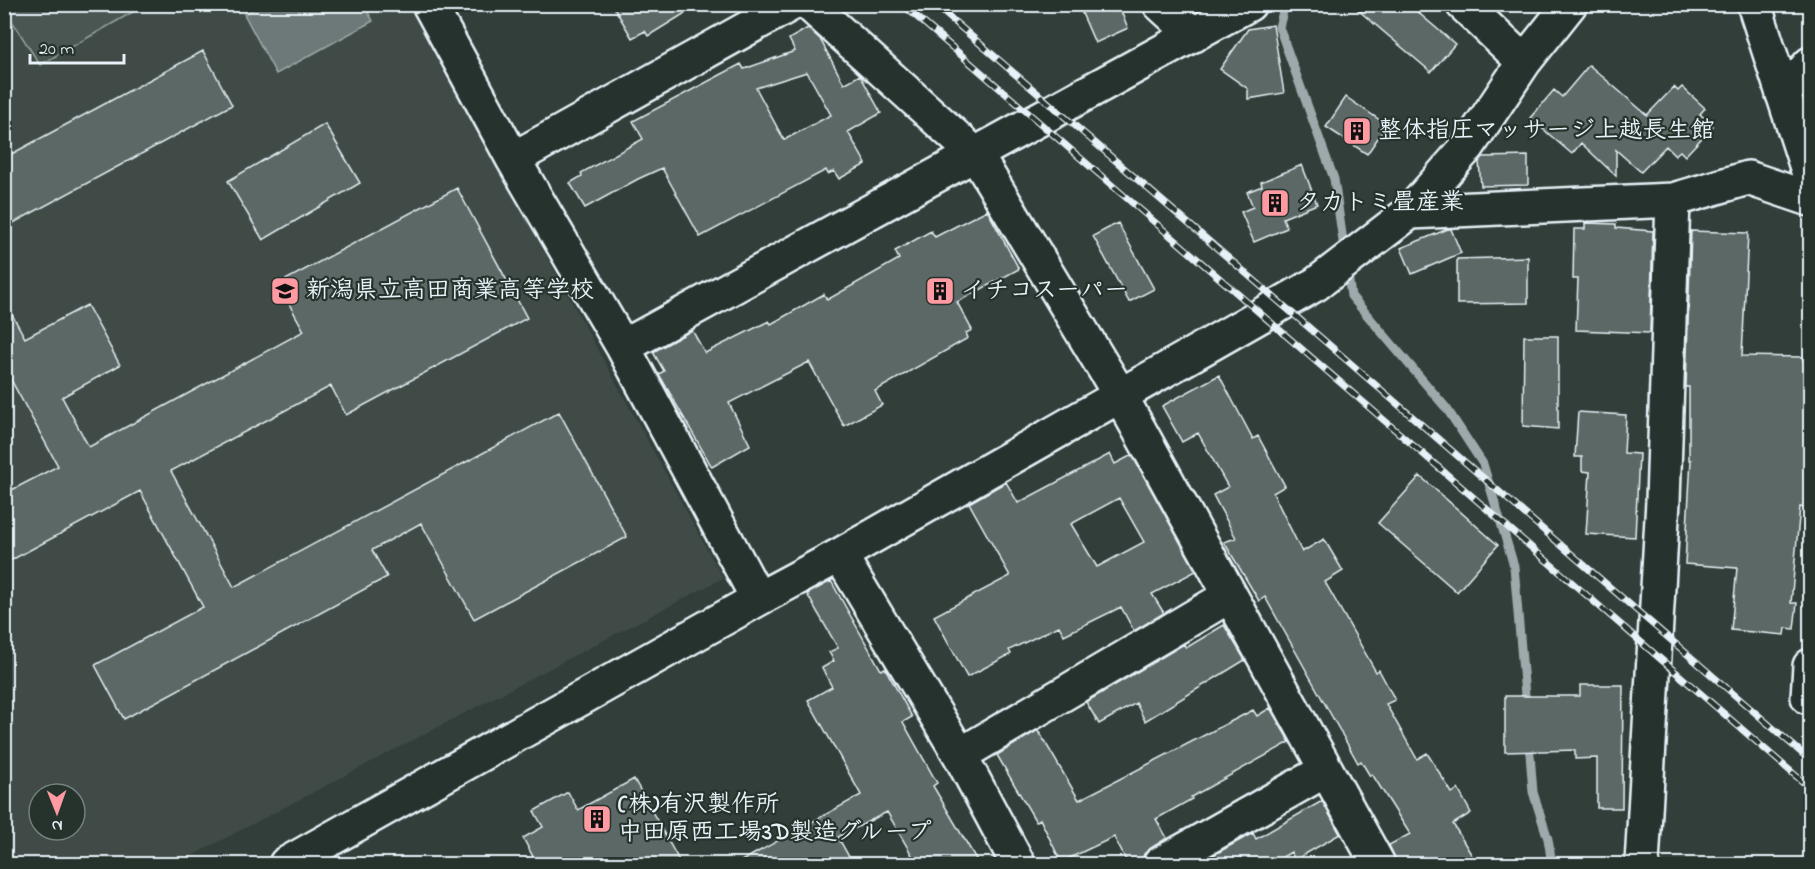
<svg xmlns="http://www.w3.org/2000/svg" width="1815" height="869" viewBox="0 0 1815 869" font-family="'Indie Flower','Klee One',sans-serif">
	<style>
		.built { fill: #3f4b46; fill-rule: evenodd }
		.park { fill: #495651; stroke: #98a4a4; stroke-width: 1.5 }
		.water { fill: #6d7978; stroke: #9ea9ab; stroke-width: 1.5 }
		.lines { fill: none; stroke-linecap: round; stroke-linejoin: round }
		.stream { stroke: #9ea9ab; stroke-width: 9 }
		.building { fill: #5c6865; stroke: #e8f1f8; stroke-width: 1.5; fill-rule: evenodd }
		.minor-casing { stroke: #e8f1f8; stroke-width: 38 }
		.major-casing { stroke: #e8f1f8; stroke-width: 38 }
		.minor { stroke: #26332d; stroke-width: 33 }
		.major { stroke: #26332d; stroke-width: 33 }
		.rail-casing { stroke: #e8f1f8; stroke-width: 7 }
		.rail { stroke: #26332d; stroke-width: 4.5; stroke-dasharray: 14; stroke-linecap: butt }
		.labels { text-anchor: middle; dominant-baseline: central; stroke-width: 4.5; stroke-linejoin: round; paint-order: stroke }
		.poi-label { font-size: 24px; font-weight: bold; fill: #e8f1f8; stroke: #26332d; text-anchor: start }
	</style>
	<rect width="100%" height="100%" fill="#323e39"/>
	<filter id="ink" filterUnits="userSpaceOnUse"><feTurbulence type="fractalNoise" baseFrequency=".0167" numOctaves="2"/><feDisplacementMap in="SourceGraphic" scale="12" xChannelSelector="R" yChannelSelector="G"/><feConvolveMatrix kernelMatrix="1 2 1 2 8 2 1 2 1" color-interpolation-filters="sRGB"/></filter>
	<g filter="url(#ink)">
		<path class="built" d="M5,5H409L723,578L176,864H5ZM39,794H75V830H39Z"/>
		<path class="park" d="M5,4H145V5L40,65L5,10Z"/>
		<path class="water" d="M262,4L364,5L373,21L276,74L244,14Z"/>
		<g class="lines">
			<path class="stream" d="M1285,4L1279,27L1334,179L1345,255
				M1347,268L1351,296L1447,409L1483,464L1514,566L1526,707
				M1529,742L1533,792L1548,839L1552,864"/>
		</g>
		<path class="building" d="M612,4H700L648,36L645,31L632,38Z
			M1078,4H1118L1128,28L1095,43Z
			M1351,4H1408L1455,44L1431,72Z
			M1273,25L1284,93L1248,99V89L1220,69L1248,29Z
			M808,28L820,39L844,84L860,75L881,113L848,132L866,164L839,179L834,171L828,174L826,170L700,237L662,168L638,179L585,208L570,183L582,176L581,173L643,139L633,121L741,64L744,69L795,51L789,39ZM807,72L831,115L784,140L756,88Z
			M203,51L232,105L4,228V158Z
			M1589,65L1647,115L1674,87L1678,91L1682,87L1705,108L1700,114L1713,126L1685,156L1680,151L1675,155L1666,146L1641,172L1616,150V176L1581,143L1572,154L1530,118L1554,90L1562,97Z
			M1346,97L1387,125L1367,154L1326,127Z
			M325,124L360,183L263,240L228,181Z
			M1528,156V185L1481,186L1479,162L1483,157Z
			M1302,165L1317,204L1283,218L1287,228L1254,242L1241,212L1253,207L1247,192L1262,186L1261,182Z
			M457,188L527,318L346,415L331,386L171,471L234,587L559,412L627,537L474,619L421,523L372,550L387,577L124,719L95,665L203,607L140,491L4,564V494L58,466L4,367V300L25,338L87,305L120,365L62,397L89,447L304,331L278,284Z
			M987,210L1019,269L957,302L972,330L966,333L968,338L875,391L882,405L844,426L809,362L729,403L750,445L712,467L659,374L664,371L653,352L692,330L705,353L769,321L771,324L824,294L827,300L899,259L895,251L931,231L935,237Z
			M1118,223L1154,289L1129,302L1093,236Z
			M1585,223L1616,224V228L1653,231L1650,333L1576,330L1578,279H1573L1574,229H1585Z
			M1448,229H1451L1461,253L1412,274L1401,248Z
			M1691,231L1748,233L1742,356L1803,357V361H1810L1804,478H1808L1805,508L1800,507L1791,603H1797L1794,629L1786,628L1785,635L1731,630L1737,568L1685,564L1691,460H1689V387H1686Z
			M1528,257V303L1457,304V259Z
			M1524,336H1558V429L1523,426Z
			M1219,375L1253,439L1258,436L1285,486L1273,493L1302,552L1324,539L1343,571L1325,582L1376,672L1379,670L1395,700L1386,704L1417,759L1427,753L1452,793L1458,789L1471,813L1453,824L1477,864H1397L1389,845L1410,834L1372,774L1370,776L1361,761L1358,763L1265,597L1259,601L1224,542L1236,538L1213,495L1228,487L1198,433L1182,442L1162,406Z
			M1578,412L1626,415L1624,453L1639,454L1635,537L1586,534L1590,472L1582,471V457H1575Z
			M1110,454L1115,464L1132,455L1196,571L1152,594L1164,613L1134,631L1121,607L1064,635L1059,626L1009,650L1011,654L967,677L934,616L1010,576L969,503L1006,482L1018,503ZM1119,498L1144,542L1097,567L1071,524Z
			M1420,476L1498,545L1457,592L1378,523Z
			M831,581L881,670L885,668L912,717L903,722L937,783L933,786L979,864H917L887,812L838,837L853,864H736L861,795L808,700L832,687L822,668L834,661L829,652L838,648L807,594Z
			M1224,625L1245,660L1145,721L1136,703L1099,724L1086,702L1184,644L1186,648Z
			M1580,685H1623L1622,808H1597V758L1575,759V750L1505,752V696H1580Z
			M1270,708L1290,742L1191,797L1192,799L1156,819L1167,838L1151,848L1144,854L1141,864H1128L1114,837L1061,862L1040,819L1036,822L997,755L1038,730L1079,800L1253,710L1257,716Z
			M634,779L681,864H537L523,838L543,827L534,811L568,792L578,810Z
			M1322,801L1340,834L1295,860L1291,852L1271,864H1197L1253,833L1256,839Z"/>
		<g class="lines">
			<g class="minor-casing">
				<path id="minor" d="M429,4L513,159L623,347L758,599
					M809,4L976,155L1120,395L1378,864
					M1160,4L1194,35
					M1463,4L1524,62
					M1783,94L1810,64
					M513,159L791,4
					M1410,212L1673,200L1748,178L1810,199
					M623,347L1249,4
					M840,555L960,755L1018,864
					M1808,697L1810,666
					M960,755L1229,596
					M286,864L758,599L840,555L1316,284L1410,212L1468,146L1524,62L1570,4
					M1160,864L1326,770
					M1642,864L1663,501L1673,200"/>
			</g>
			<g class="major-casing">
				<path id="major" d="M1754,4L1810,177"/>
			</g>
			<use href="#minor" class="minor"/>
			<use href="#major" class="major"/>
			<g class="rail-casing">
				<path id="rail" d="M902,4L1810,788
					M934,4L1810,760"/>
			</g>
			<use href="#rail" class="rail"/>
		</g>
	</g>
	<defs>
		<g id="building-square" transform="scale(1.5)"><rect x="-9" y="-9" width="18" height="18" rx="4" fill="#ff9aa2" stroke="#26332d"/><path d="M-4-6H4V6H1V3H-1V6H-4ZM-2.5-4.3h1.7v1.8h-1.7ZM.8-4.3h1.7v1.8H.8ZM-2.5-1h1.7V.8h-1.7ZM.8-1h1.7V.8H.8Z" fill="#111"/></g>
		<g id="school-square" transform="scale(1.5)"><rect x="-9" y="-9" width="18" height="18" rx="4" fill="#ff9aa2" stroke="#26332d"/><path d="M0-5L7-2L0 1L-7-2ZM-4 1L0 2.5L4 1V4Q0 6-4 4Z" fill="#111"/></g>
	</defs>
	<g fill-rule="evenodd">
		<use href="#building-square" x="1357" y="131"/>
		<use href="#building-square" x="1275" y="203"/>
		<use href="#school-square" x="285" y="291"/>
		<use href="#building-square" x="940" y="291"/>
		<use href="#building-square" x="597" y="819"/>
	</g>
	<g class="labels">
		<g class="poi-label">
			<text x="1378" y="131">整体指圧マッサージ上越長生館</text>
			<text x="1296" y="203">タカトミ畳産業</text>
			<text x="306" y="291">新潟県立高田商業高等学校</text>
			<text x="961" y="291">イチコスーパー</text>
			<text x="618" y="805">(株)有沢製作所<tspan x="618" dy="28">中田原西工場3D製造グループ</tspan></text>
		</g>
	</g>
	<rect width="1815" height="869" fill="none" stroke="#26332d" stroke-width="24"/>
	<rect x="12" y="12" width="1791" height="845" fill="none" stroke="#e8f1f8" stroke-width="2" filter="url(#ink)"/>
	<g transform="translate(57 812) rotate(179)"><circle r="28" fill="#26332d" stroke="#747f7e" stroke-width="1.5"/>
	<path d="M0-4.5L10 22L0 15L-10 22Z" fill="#ff9aa2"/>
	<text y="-9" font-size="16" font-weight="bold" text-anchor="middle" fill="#e8f1f8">N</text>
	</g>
	<path d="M30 54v9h94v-9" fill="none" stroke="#e8f1f8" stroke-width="3"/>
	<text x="39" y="54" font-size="18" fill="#e8f1f8" stroke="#26332d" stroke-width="4.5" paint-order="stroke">20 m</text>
</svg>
